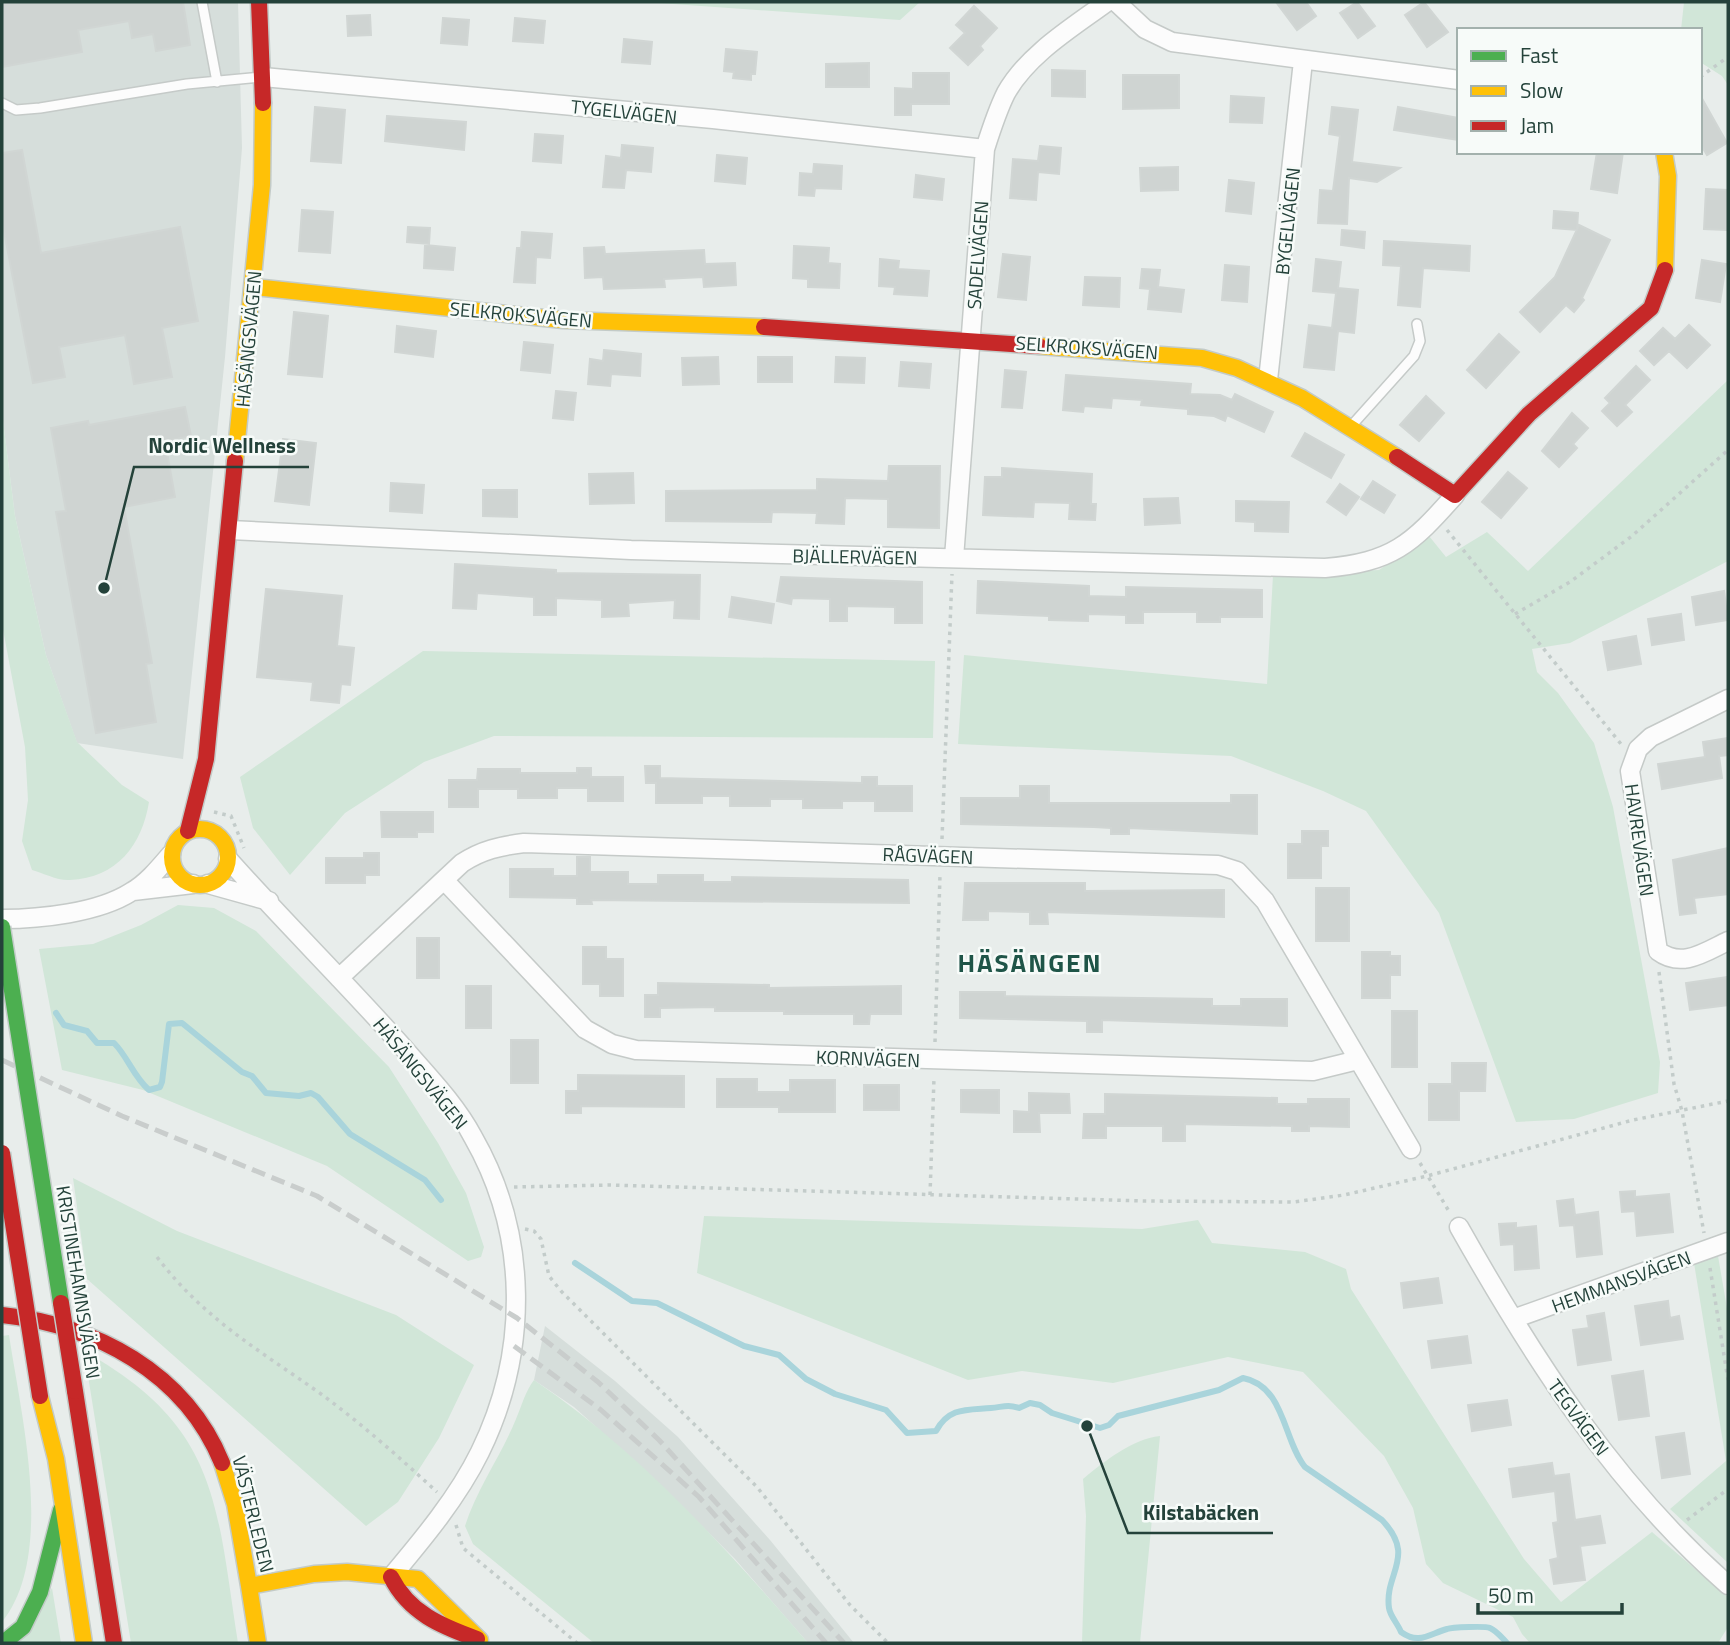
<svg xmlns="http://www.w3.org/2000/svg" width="1730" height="1645" viewBox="0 0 1730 1645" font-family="'Titillium Web',sans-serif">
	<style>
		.built { fill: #d6dedb }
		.green { fill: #d1e6d8 }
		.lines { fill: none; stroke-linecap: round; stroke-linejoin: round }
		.stream { stroke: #a9d4db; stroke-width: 6 }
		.building { fill: #cfd4d2; stroke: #d1d6d4; stroke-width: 2 }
		.lane-casing { stroke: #c5cac8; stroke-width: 12 }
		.street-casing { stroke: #c5cac8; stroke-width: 21 }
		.fast-casing { stroke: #c3cbc8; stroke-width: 19 }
		.slow-casing { stroke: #c3cbc8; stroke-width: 19 }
		.jam-casing { stroke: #c3cbc8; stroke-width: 19 }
		.path { stroke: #c3ccca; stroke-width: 3.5; stroke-dasharray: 3.5 5; stroke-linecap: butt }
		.lane { stroke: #fcfcfc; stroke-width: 9 }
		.street { stroke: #fcfcfc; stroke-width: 18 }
		.fast { stroke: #4caf50; stroke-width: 16 }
		.slow { stroke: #ffc107; stroke-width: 16 }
		.jam { stroke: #c62828; stroke-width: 16 }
		.rail { stroke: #c9cdcc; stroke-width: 5; stroke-dasharray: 14 7; stroke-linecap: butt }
		.fast-bridge-casing { stroke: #c3ccc9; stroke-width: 19; stroke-linecap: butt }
		.jam-bridge-casing { stroke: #c3ccc9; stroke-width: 19; stroke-linecap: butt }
		.fast-bridge { stroke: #4caf50; stroke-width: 16 }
		.jam-bridge { stroke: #c62828; stroke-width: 16 }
		.labels { text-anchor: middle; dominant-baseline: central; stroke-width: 5; stroke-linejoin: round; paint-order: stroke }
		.street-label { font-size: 19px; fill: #24423a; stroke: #f7fbf9 }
		.district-label { font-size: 26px; font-weight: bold; letter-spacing: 2px; fill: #1f5548; stroke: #f7fbf9 }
		.leader { fill: none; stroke: #24423a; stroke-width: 2.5 }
		.callout-dot { fill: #24423a; stroke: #f7fbf9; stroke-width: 2.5 }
		.callout-label { font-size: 21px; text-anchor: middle; font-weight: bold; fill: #24423a; stroke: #f7fbf9; stroke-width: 5; stroke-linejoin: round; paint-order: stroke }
	</style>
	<rect width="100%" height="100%" fill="#e8edeb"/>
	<path class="built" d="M2,2H238L242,148L225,357L183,759L77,743L46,655L15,516L2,413Z
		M545,1326L615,1381L678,1437L770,1540L854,1643H808L735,1559L665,1489L574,1407L534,1380Z"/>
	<path class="green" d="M645,2H920L900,20Z
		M1684,2H1728V85L1722,76L1700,62V30H1681Z
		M1728,380V561L1570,643L1532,649L1537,672L1558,693L1594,743L1613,807L1660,1062L1658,1093L1574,1119L1516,1122L1439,913L1366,811L1323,791L1231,756L958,744L964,655L1267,684L1273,575L1379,570L1429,536L1446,557L1487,532L1528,571Z
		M2,413L15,516L46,655L77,742L122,785L149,802C142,845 117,878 70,880C58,881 43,873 32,870L22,841L28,800L25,747L2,624Z
		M423,651L935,661L933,738L494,736L424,762L345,813L290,875L253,828L240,777Z
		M178,905L214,908L256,931L389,1067L438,1143L466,1193L484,1247L481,1257L468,1261L327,1166L143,1090L62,1070L39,949L93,944L141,925Z
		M73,1178L177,1231L396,1315L474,1365L439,1438L398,1502L366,1526L87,1279Z
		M704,1216L1142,1229L1198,1220L1212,1243L1305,1252L1346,1269L1351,1289L1524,1559L1561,1602L1652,1532L1728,1597V1627L1718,1643H1530L1522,1634L1513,1617L1443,1583L1426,1564L1413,1508L1384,1456L1303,1372L1228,1357L1113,1383L1022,1371L968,1380L697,1273Z
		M1718,1256L1728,1314V1563L1670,1509L1726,1461L1694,1263Z
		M9,1335C21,1415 56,1555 2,1622V1336Z
		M84,1351C220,1427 216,1504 238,1643H131Z
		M534,1380C639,1451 726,1548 808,1643H594L473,1544L465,1526C477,1488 501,1456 516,1419C522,1405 525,1392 534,1380Z
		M1160,1436L1140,1643H1082L1086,1516L1083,1479C1105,1461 1132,1439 1160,1436Z
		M52,1588L61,1643H19Z"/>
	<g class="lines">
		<path class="stream" d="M56,1013L64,1025L87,1031L97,1043H114C128,1057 133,1076 149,1090L160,1087L162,1082L169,1024L182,1023L242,1072L252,1076L266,1093L299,1096L311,1093L318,1097L350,1134L425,1180L441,1200
			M575,1263L632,1301L657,1303L744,1346L779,1355L806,1379L835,1394L886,1410L907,1433L936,1431C949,1407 967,1410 991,1408C1003,1407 1007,1404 1019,1408L1030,1403L1040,1405L1052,1413L1100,1428L1109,1425L1118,1416L1219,1390L1243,1378C1285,1386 1283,1440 1305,1467L1382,1520C1417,1557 1384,1573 1389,1608C1390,1616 1398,1624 1401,1632C1419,1645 1429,1634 1447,1629C1452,1627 1486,1626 1490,1628C1497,1631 1502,1638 1507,1643"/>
	</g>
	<path class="building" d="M2,2H183L190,45L156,51L153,34L132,38L129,21L78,30L82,52L2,67Z
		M1276,2H1306L1316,16L1297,30Z
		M1357,2L1375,26L1358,38L1340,13Z
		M1424,2L1448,32L1427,47L1405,15Z
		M974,6L997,28L980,46L983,50L968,65L950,48L965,33L956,25Z
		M370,15L371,35L348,36L347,16Z
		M443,18L469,20L467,45L441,43Z
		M515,18L545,21L543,43L513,41Z
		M624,39L652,42L650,64L622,62Z
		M726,49L757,52L755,74H751V80L733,78L734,72L724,71Z
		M869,63V87H826V64Z
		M1052,70L1085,71V97L1052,96Z
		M913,73H949V104H911V115H895V88L913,89Z
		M1123,75H1179V108L1123,109Z
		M1700,95L1727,143L1707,155L1700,143Z
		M1231,96L1264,98L1262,123L1230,122Z
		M315,107L345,110L341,163L311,161Z
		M1332,107L1358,110L1352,162L1400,168L1377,182L1349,178L1347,224L1318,223L1320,190L1333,191L1340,136L1329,134Z
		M1398,107L1459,118V140L1394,130Z
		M387,116L466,122L464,150L385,141Z
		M535,134L563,136L561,163L533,161Z
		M622,145L653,148L651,172L626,170L624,188L603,187L606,156L621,158Z
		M1040,146L1061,148L1059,174L1038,172L1036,200L1010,198L1013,159L1038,161Z
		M22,150L41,253L180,227L198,321L162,328L172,377L134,384L125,335L59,347L65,377L33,383L2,221V153Z
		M1597,152H1623L1617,193L1591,189Z
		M717,155L747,158L745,184L715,181Z
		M814,164L842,166L841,189L815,188L814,196L799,195L800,173L813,174Z
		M1178,167V190L1141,191L1140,168Z
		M916,175L944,179L942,200L914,197Z
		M1229,180L1254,183L1251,214L1226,211Z
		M1706,189L1727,190L1726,230L1704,229Z
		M302,210L333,212L330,253L299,251Z
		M1554,211L1578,213L1577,230L1553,228Z
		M1579,225L1610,240L1582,298L1584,300L1574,312L1566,305L1540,332L1520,312L1555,277Z
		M408,227L430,228L429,244L407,242Z
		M1342,230L1365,232L1364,248L1341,245Z
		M522,232L552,234L550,258L536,257L535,283L514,282L517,248H521Z
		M1384,241L1470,246L1469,271L1423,268L1420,307L1398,305L1401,266L1383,265Z
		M425,245L455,248L453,270L424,268Z
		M794,246L829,248L828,263L840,264L839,288L808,287V279L793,278Z
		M604,247L605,254L704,250L705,264L735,263L736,285L704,287L703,277L664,279L665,287L604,289L603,277L585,278L584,248Z
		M1003,254L1030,257L1026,300L998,297Z
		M880,259L899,261L898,269L929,271L927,296L894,294L895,287L879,286Z
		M1316,259L1341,262L1338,288L1358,290L1354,333L1338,331L1334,370L1304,367L1309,325L1332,328L1336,293L1313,291Z
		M1702,260L1726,264L1720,302L1696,298Z
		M1225,265L1249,267L1247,302L1222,300Z
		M1142,269L1160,270L1158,287L1184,290L1181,312L1148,309L1150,289L1140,288Z
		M1085,277L1120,278L1119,307L1083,305Z
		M294,312L328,316L322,377L288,374Z
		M1689,325L1710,345L1687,368L1669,351L1654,365L1640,351L1663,328L1675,339Z
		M397,326L436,331L433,357L395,352Z
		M1499,334L1519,352L1486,388L1467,370Z
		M524,342L553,345L550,373L521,370Z
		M604,350L641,354L640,376L611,374L610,386L588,384L590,359L603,361Z
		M718,357L719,384L683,385L682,358Z
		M758,357H792V382H758Z
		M836,357L865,358L864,383L835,382Z
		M901,362L931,364L929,388L899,386Z
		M1636,366L1650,380L1625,405L1632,412L1617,426L1602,411L1610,403L1605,398Z
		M1005,370L1026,372L1022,408L1002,407Z
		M1066,375L1191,384L1190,394L1220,395L1232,400L1235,394L1273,412L1264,432L1227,415L1225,421L1214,416L1188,414V409L1141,405L1142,400L1112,398L1111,408L1084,406L1083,412L1063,410Z
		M556,391L576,393L573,420L553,418Z
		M1426,396L1444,413L1419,441L1400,425Z
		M185,407L191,436L165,441L175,497L124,507L152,663L146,664L156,722L96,733L56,512L66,511L51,428L88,421L89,425Z
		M1572,413L1588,428L1573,444L1577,448L1559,467L1542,451Z
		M1305,433L1344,455L1331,478L1292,456Z
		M283,439L316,443L309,505L275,501Z
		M889,466H940L939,528L888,527V499L845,498L844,524L816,523L817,513L772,512L771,522L666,521V491L817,490V479L888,481Z
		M1002,468L1092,474L1091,504H1096L1095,520L1069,519L1070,503L1034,502L1033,517L983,515L985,477H1002Z
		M1508,472L1527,488L1501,518L1482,502Z
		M633,473L634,503L590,504L589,474Z
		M1373,481L1395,495L1384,513L1361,499Z
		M391,483L424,485L422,513L390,511Z
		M1340,484L1359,497L1346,515L1327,502Z
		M483,490H517V517L483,516Z
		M1178,498L1180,523L1145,525L1144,499Z
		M1236,501L1289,502L1288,532L1255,531V522L1236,521Z
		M455,564L556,570V573L700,575L699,619L674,618L675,600L628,603L629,616L602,617V600L556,598V615H534V597L477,593L476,609L453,608Z
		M781,577L922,582V623H895V607L847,606V621H830V599L792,598L791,604L777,601Z
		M978,581L1089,586V596L1126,597V587L1262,590V617H1220V622H1197V612H1143V623H1126V615L1088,614V621L1049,620V616L977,613Z
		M266,589L342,596L337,646L354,648L350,685L341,684L339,703L311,700L313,682L257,677Z
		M1724,591L1728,620L1696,625L1692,597Z
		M732,597L774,604L771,623L729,617Z
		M1681,614L1684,640L1652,645L1648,619Z
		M1636,636L1641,664L1608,670L1603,642Z
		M1728,738V755L1719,756L1722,778L1662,789L1658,764L1705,757L1703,742Z
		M645,766H660V778L862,783V777H877V786H912V811H875V801H842V808H803V799H770V806H730V796H702V803H656V783H646Z
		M577,768H591V777H623V801H588V788H557V798H518V789H478V807H449V780H477L478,769H520V773H577Z
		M1020,786H1049V803H1231V795H1257V834L1129,828V834H1111V828L1094,827L961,824V798H1020Z
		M381,812H433V832H417V837H382Z
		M1302,831H1328V846H1321V878H1288V844H1302Z
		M1728,848V894L1694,898L1696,913L1680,915L1673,860Z
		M364,853H379V875H365V883H326V858H364Z
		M577,857H590V872H628V884H658V875H703V882H732V877L908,880L909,903L591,900L592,904H577V898L510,897V869H553V876H577Z
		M965,883H1085V891L1224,890V917L1047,912L1048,924H1030V912L988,911V920H963Z
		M1316,888H1349V941H1316Z
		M417,938H439V978H417Z
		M583,947H606V959H623V996H600V984H583Z
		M1362,952H1390V956H1400V975H1390V998H1362Z
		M1728,977V1005L1690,1010L1686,983Z
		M658,983L769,985V988L901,986V1014H870L869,1024H854V1014H784V1011H715V1007L660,1008V1017H645V995H658Z
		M466,986H491V1028H466Z
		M960,992H1005V996L1212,999V1006H1241V999H1287V1026L1102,1020V1032H1087V1021L960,1018Z
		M1392,1011H1417V1067H1392Z
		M511,1040H538V1083H511Z
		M1452,1063H1486L1485,1091H1459V1120H1429V1084H1452Z
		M578,1075L684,1076V1107L581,1106V1113H566V1091H578Z
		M717,1079H757V1092H790V1080H835V1112H779V1107H717Z
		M864,1085H899V1110H864Z
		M961,1090H999V1113L961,1112Z
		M1029,1093L1069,1094L1070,1113H1039L1040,1132H1014V1111L1029,1112Z
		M1105,1094L1277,1098V1104H1308V1099H1349V1127L1309,1126V1131H1292V1126L1185,1124V1141H1163V1126H1106V1138H1083L1084,1114H1105Z
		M1635,1191V1197L1669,1194L1673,1232L1637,1236L1635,1211L1622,1212L1620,1192Z
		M1573,1199L1575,1215L1598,1212L1602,1254L1577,1257L1574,1225L1560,1226L1557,1201Z
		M1516,1223V1228L1536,1226L1539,1268L1515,1270L1514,1244L1501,1245L1499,1224Z
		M1438,1278L1442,1303L1404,1308L1401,1283Z
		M1668,1301L1670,1318L1679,1316L1683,1339L1641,1345L1635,1306Z
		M1604,1313L1611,1360L1578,1365L1573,1330L1589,1328L1587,1316Z
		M1467,1336L1471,1363L1432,1368L1428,1341Z
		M1643,1371L1649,1416L1619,1420L1612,1376Z
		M1507,1400L1511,1425L1472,1431L1468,1405Z
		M1684,1433L1690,1474L1662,1478L1656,1437Z
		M1552,1463L1554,1476L1569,1474L1575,1520L1600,1516L1605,1543L1580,1546L1585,1580L1554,1584L1550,1560L1558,1558L1553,1523L1558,1522L1555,1491L1513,1497L1509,1469Z"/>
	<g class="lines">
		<g class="lane-casing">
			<path id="lane" d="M202,2L217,82
				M2,103L16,110L40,108L187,84L262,77
				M1353,424L1414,356L1420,341L1417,324"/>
		</g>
		<g class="street-casing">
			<path id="street" d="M1116,2L1145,29L1172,42L1459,80
				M263,77L713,119L985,149
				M1268,380L1303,61
				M230,530L631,550L1325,568C1392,562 1411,545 1455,495
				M954,558L985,149C991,130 997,111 1006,93C1028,54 1073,27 1107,2
				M1728,699L1651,737L1638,749L1630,771L1658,951C1682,969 1705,952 1728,941
				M228,859C284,922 345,982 401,1045C426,1074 455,1103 473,1137C529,1235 529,1352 480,1452C458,1497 423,1539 391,1577
				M444,880L585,1029L612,1044L636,1050L1313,1071L1358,1060
				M208,884L269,901
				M133,891L193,884
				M2,919C40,919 98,913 131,892C146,884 160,867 171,854
				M339,978L462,863C482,850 500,846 524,843L1218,865L1237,871L1265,901L1411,1149
				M1459,1227C1533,1358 1614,1485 1728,1585
				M1513,1319L1728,1242"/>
		</g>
		<g class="fast-casing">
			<path id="fast" d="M3,1643L23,1627L40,1592L61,1510"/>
		</g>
		<g class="slow-casing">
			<path id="slow" d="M1664,152L1668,176L1665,270
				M254,287L563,320L764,327
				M1039,346L1202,358L1237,368L1302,398L1397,457
				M235,461L262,185L263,103
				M172 857a28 28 0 1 1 56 0a28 28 0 1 1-56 0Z
				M40,1396L56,1459L84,1643
				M222,1463L235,1504L249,1586L314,1574L347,1572L418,1579L480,1640
				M249,1586L258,1643"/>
		</g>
		<g class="jam-casing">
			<path id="jam" d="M259,2L263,103
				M764,327L1039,346
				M1397,457L1455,495L1529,414L1651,308L1665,270
				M188,831L206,759L235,461
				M2,1315C95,1325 185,1372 222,1463
				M75,1391L114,1643
				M391,1577C409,1613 441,1626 477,1639"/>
		</g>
		<path class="path" d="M1700,77L1728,57
			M1447,530L1621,744
			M1515,614L1570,582L1632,536L1728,450
			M214,812L231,816L244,848
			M942,839L952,574
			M1659,972L1674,1084L1682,1111L1704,1233
			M935,1042L940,875
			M1420,1163L1450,1213
			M514,1187L609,1185L1143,1201L1294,1202L1344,1195L1427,1176L1633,1120L1728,1101
			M930,1195L934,1078
			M525,1229L534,1231L541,1239L549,1276L561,1291L757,1487L850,1605L888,1643
			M157,1257C204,1319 259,1350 321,1394C362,1424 400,1458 437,1492
			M1710,1268L1728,1380
			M1687,1520L1728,1489
			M456,1525L463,1548L577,1643"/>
		<use href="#lane" class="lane"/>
		<use href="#street" class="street"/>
		<use href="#fast" class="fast"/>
		<use href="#slow" class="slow"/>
		<use href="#jam" class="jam"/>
		<path class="rail" d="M2,1060L122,1116L317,1196L517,1318L598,1382L659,1440L844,1643
			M514,1346L601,1410L699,1497L826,1643"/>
		<g class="fast-bridge-casing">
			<path id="fast-bridge" d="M2,927L61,1303"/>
		</g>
		<g class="jam-bridge-casing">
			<path id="jam-bridge" d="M2,1153L40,1396
				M61,1303L75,1391"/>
		</g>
		<use href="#fast-bridge" class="fast-bridge"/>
		<use href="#jam-bridge" class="jam-bridge"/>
	</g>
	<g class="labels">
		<g class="street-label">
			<text transform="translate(624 111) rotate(6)">TYGELVÄGEN</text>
			<text transform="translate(1287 221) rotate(-84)">BYGELVÄGEN</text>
			<text transform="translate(977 255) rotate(-86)">SADELVÄGEN</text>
			<text transform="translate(521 314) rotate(5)">SELKROKSVÄGEN</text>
			<text transform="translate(248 339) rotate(-85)">HÄSÄNGSVÄGEN</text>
			<text transform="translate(1087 347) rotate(4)">SELKROKSVÄGEN</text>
			<text transform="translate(855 556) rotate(1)">BJÄLLERVÄGEN</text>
			<text transform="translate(1640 840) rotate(82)">HAVREVÄGEN</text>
			<text transform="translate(928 855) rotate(2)">RÅGVÄGEN</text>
			<text transform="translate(868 1058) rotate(2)">KORNVÄGEN</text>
			<text transform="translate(421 1073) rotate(51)">HÄSÄNGSVÄGEN</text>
			<text transform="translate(1621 1281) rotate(-20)">HEMMANSVÄGEN</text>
			<text transform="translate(79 1282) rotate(81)">KRISTINEHAMNSVÄGEN</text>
			<text transform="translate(1579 1417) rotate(54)">TEGVÄGEN</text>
			<text transform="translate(254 1514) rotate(76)">VÄSTERLEDEN</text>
		</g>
		<g class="district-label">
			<text x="1030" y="962">HÄSÄNGEN</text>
		</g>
	</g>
	<path class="leader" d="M104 588L134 467H309M1087 1426L1128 1533H1273"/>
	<g class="callout-dot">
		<circle cx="104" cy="588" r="7"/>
		<circle cx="1087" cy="1426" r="7"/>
	</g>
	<g class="callout-label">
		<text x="222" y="453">Nordic Wellness</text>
		<text x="1201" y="1520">Kilstabäcken</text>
	</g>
	<rect width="1730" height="1645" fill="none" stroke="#24423a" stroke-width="7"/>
	<rect x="1457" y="28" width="245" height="126" fill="#f7fbf9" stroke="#a3b1ad" stroke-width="2"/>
	<rect x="1471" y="51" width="35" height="10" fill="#4caf50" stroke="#a3b1ad" stroke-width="2"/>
	<text x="1520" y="63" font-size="21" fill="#24423a">Fast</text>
	<rect x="1471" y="86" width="35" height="10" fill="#ffc107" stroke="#a3b1ad" stroke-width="2"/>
	<text x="1520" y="98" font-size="21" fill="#24423a">Slow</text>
	<rect x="1471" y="121" width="35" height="10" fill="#c62828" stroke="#a3b1ad" stroke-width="2"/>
	<text x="1520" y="133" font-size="21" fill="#24423a">Jam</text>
	<path d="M1478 1603v10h144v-10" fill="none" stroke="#24423a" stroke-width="3.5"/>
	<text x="1488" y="1603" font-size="21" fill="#24423a" stroke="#f7fbf9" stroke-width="5" paint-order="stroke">50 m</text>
</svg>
